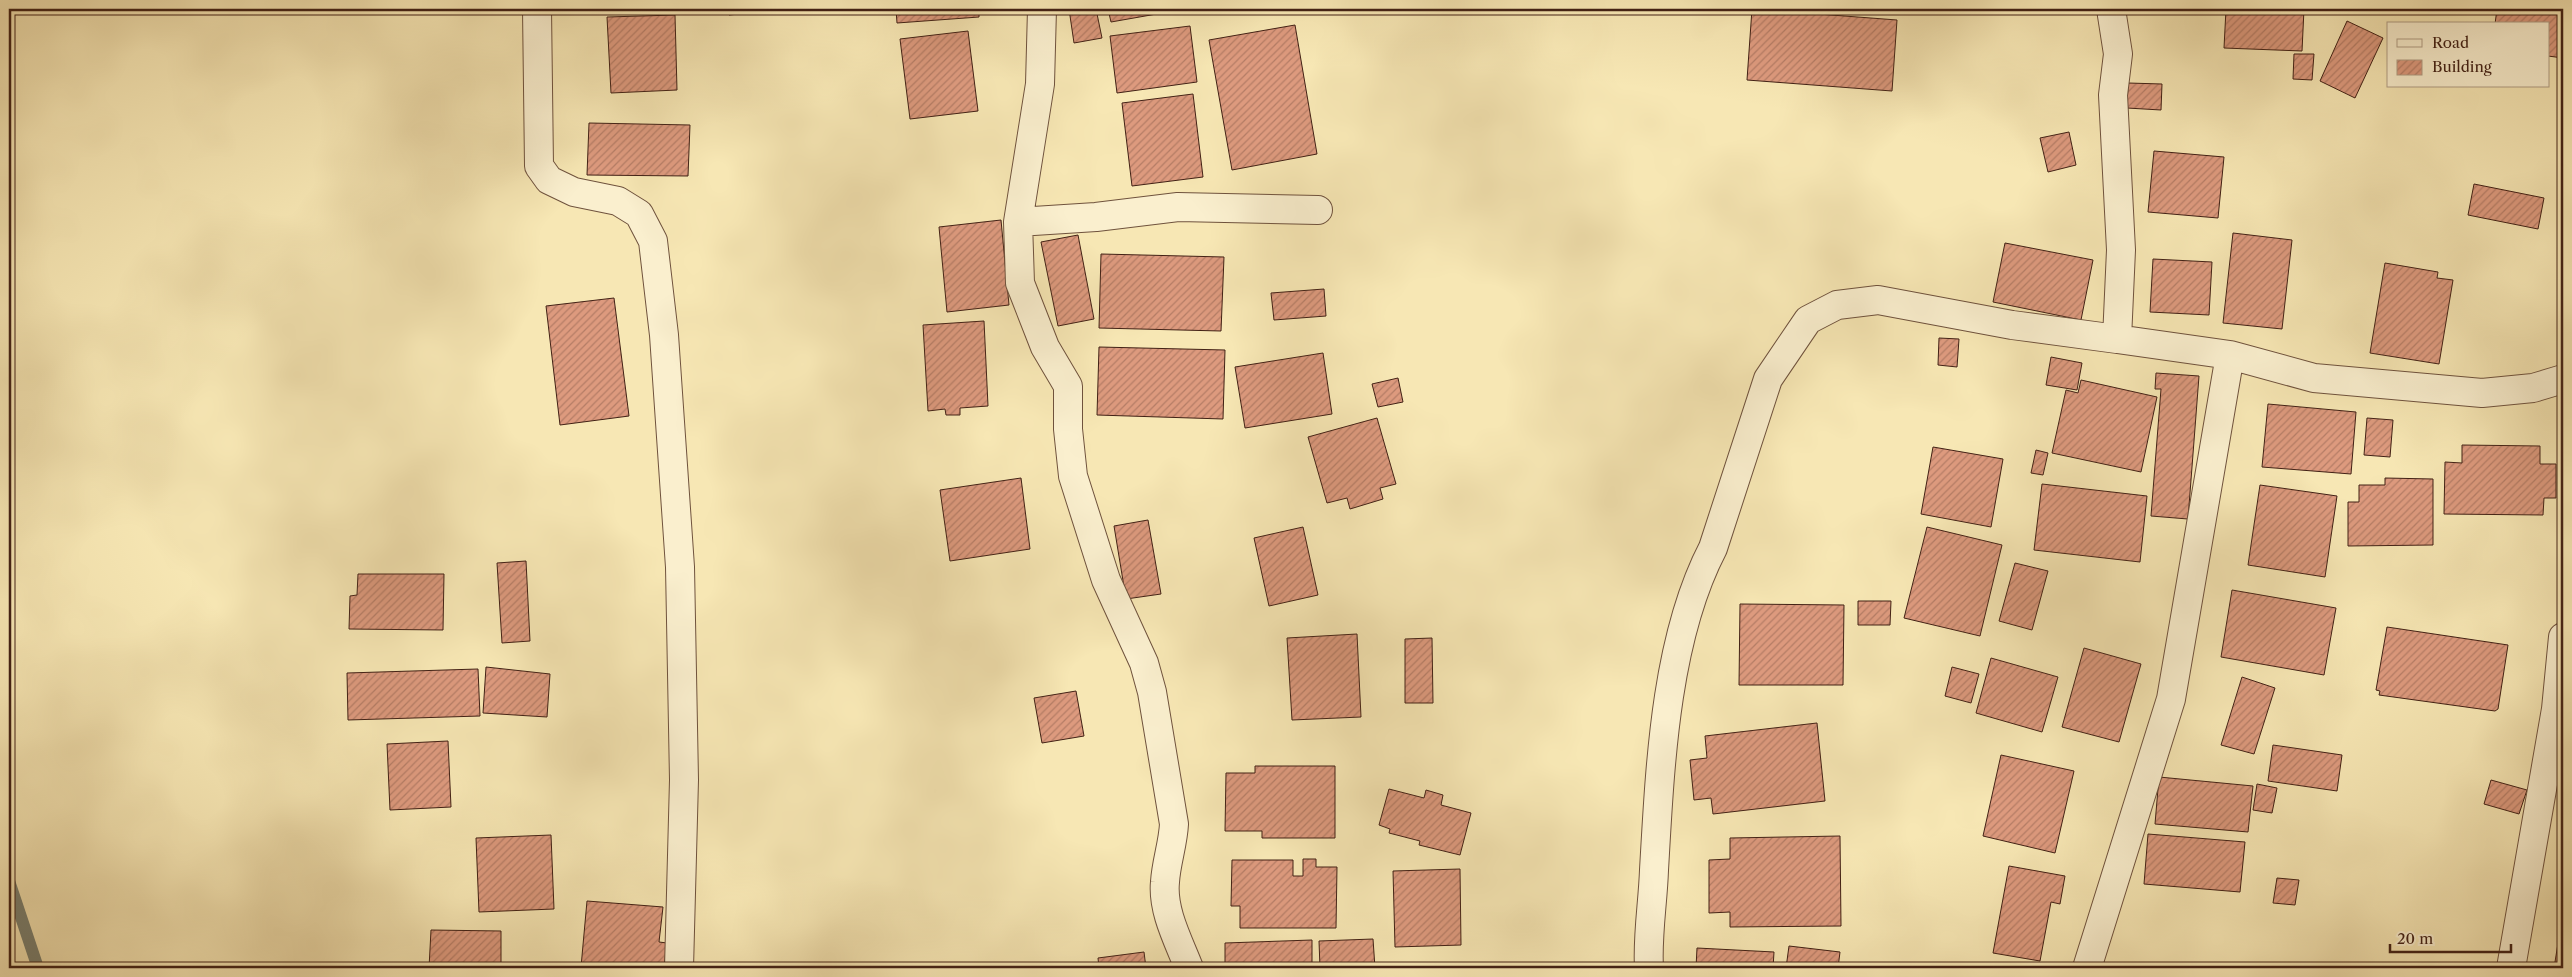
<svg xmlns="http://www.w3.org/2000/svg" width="2572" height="977" viewBox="0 0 2572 977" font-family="'Libre Caslon Text',serif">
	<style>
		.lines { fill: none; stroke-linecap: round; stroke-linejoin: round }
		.stream { stroke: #798071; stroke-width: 12 }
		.building { fill: url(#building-hatch); stroke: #422115 }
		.minor-casing { stroke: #6f523d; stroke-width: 30 }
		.minor { stroke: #faefce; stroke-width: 28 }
	</style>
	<defs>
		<pattern id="building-hatch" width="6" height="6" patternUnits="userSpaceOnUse" patternTransform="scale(1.25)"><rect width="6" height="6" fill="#dd9a7e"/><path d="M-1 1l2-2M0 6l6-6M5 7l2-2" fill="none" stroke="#b57d66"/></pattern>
	</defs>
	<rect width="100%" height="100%" fill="#f7e7b4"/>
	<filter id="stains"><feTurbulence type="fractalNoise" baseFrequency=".004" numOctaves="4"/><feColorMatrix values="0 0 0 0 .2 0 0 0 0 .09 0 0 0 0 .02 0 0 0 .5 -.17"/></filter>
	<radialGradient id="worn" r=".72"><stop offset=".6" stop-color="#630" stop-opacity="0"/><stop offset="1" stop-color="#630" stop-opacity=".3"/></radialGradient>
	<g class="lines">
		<path class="stream" d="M9,881L38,968"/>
	</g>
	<path class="building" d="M728,9H789L729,15Z
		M896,9H979V17L897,23Z
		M1069,9H1096L1102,38L1074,43Z
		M1108,9H1185L1111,22Z
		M1752,9L1897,20L1892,91L1747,80Z
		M2226,9H2304L2302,51L2224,48Z
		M2497,9H2563V58L2548,56V24H2495Z
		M675,15L677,90L611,93L607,17Z
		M2347,21L2383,38L2355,98L2320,81Z
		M1295,25L1317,154L1232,170L1209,40Z
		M1190,26L1197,82L1117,93L1110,36Z
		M968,31L978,111L910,119L900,39Z
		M2294,54H2314L2312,80L2293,79Z
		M2560,63H2563V87L2558,86Z
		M2128,83L2162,84L2161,110L2127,108Z
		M1193,94L1203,177L1132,186L1122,103Z
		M589,123L690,125L688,176L587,175Z
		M2069,132L2076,165L2048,172L2040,138Z
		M2154,151L2224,157L2218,218L2148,212Z
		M2474,184L2544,198L2538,229L2468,215Z
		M1001,220L1009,305L947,312L939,227Z
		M2233,233L2292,240L2282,329L2223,323Z
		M1078,235L1094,319L1058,326L1041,242Z
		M2005,243L2093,260L2081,320L1993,302Z
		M1101,254L1224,257L1221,331L1099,328Z
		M2153,259L2212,262L2209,315L2150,312Z
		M2385,263L2438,272L2437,278L2453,280L2439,364L2370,353Z
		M1324,289L1326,316L1274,320L1271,293Z
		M614,298L629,416L560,425L546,306Z
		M984,321L988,406L960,408V415H946L945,409L928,411L923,325Z
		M1939,338L1959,339L1957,367L1938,365Z
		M1099,347L1225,350L1223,419L1097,415Z
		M1323,353L1332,414L1245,428L1235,367Z
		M2051,357L2082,363L2077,390L2046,385Z
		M2156,373L2199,376L2188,519L2151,516L2161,389H2155Z
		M1398,378L1403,402L1378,407L1372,384Z
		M2081,380L2157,397L2141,472L2052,453L2066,390L2078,393Z
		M2268,404L2356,412L2351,474L2262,467Z
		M1377,418L1396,484L1380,488L1383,499L1350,509L1347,498L1327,503L1308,437Z
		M2367,418L2393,420L2390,457L2364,455Z
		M2462,445L2540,446V464H2556V498H2544L2543,515L2444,514L2445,462L2462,463Z
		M1933,447L2003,459L1991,527L1921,514Z
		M2036,450L2048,453L2043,475L2031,473Z
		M1021,478L1030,549L950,561L940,490Z
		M2385,478L2433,479V545L2348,546V502H2359V485H2385Z
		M2042,484L2147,496L2140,562L2034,550Z
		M2260,485L2337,496L2325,577L2248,565Z
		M1148,520L1161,594L1126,599L1114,526Z
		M1303,527L1318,595L1269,606L1254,538Z
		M1927,527L2002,545L1980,636L1904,618Z
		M526,561L530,641L502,643L497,563Z
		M2015,563L2048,571L2032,630L1999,621Z
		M358,574H444L443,630L349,629L350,596L357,595Z
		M2232,590L2336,608L2324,675L2221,657Z
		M1858,601H1891L1890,625H1858Z
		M1740,604L1844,605L1843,685H1739Z
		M2387,627L2508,645L2498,709L2495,711L2379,695L2380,691L2376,690Z
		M1357,634L1361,717L1292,720L1287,638Z
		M1432,638L1433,703H1405V639Z
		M2084,648L2141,664L2119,742L2062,727Z
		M1991,658L2058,677L2042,732L1976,713Z
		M486,667L550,674L547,717L483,713Z
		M1952,667L1979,674L1971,703L1945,696Z
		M478,669L480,716L348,720L347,673Z
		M2242,677L2275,688L2254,754L2221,745Z
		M1076,691L1084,736L1042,743L1034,698Z
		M1817,723L1825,801L1713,814L1711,798L1694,800L1690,760L1707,758L1705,736Z
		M448,741L451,807L390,810L387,744Z
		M2273,745L2342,755L2337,791L2268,781Z
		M2001,755L2074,771L2055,853L1983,836Z
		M1255,766H1335V838H1262V831H1225L1226,773H1255Z
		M2159,777L2253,786L2248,832L2155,824Z
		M2491,780L2527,790L2519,814L2484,804Z
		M2257,784L2277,788L2272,813L2253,810Z
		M1389,789L1424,798L1426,790L1443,795L1441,805L1471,813L1460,855L1419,845L1420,841L1389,833L1390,829L1379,825Z
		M2148,834L2245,842L2240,892L2144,884Z
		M551,835L554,909L479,912L476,838Z
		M1840,836L1841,926L1730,927V912L1709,913V860L1730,859V838Z
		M1303,859H1316V867H1337L1336,928H1240V906H1231L1232,860H1293V876H1303Z
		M2009,866L2065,876L2060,904L2051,902L2040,961L1993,953Z
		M1460,869L1461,945L1395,947L1393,871Z
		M2277,878L2299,880L2295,905L2273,903Z
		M587,901L663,907L659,942L667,943L664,968L581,967Z
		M431,930L501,931V968H429Z
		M2560,931L2563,932V968H2554Z
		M1373,939L1375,968H1320L1319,941Z
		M1312,940V965H1305V968H1225V943Z
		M1789,946L1840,952L1838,968H1786Z
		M1697,948L1774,952L1773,968H1696Z
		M1144,952L1146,968H1099L1098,958Z"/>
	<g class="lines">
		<g class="minor-casing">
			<path id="minor" d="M537,9L539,166L549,180L574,192L618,201L639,214L653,241L664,335L680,567L684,780L679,968
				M1042,9L1040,84L1018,222L1096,217L1178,207L1318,210
				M2111,9L2118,54L2113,95L2121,250L2117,339L2230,355L2314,378L2482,393L2533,388L2563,379
				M1018,222L1020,283L1045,347L1068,386V429L1073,476L1106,580L1144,663L1152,692L1174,824C1173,844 1166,863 1165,882C1162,911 1179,942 1189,968
				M1649,968C1647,936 1653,902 1654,870C1660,767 1665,640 1713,548L1768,379L1808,320L1837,305L1878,300L2012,325L2117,339
				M2087,968L2171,699L2230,355
				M2511,968L2556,709L2563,637"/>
		</g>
		<use href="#minor" class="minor"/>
	</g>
	<rect width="2572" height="977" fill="none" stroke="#f7e7b4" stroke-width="30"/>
	<rect x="10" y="10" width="2552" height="957" fill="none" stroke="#422115" stroke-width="2.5"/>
	<rect x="15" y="15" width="2542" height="947" fill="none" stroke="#422115"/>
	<rect x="2387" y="22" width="162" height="65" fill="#faefce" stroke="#b09d84"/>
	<rect x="2397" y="39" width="25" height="8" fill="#faefce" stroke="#b09d84"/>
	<text x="2432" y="48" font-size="15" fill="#422115">Road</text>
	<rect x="2397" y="60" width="25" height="15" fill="url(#building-hatch)" stroke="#b09d84"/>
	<text x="2432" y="72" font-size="15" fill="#422115">Building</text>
	<path d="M2390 944v8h121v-8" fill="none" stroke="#422115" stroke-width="2.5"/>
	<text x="2397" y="944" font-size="15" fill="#422115" stroke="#faefce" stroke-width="4" paint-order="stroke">20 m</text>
	<rect width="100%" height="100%" filter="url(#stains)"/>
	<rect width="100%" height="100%" fill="url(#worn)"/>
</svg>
